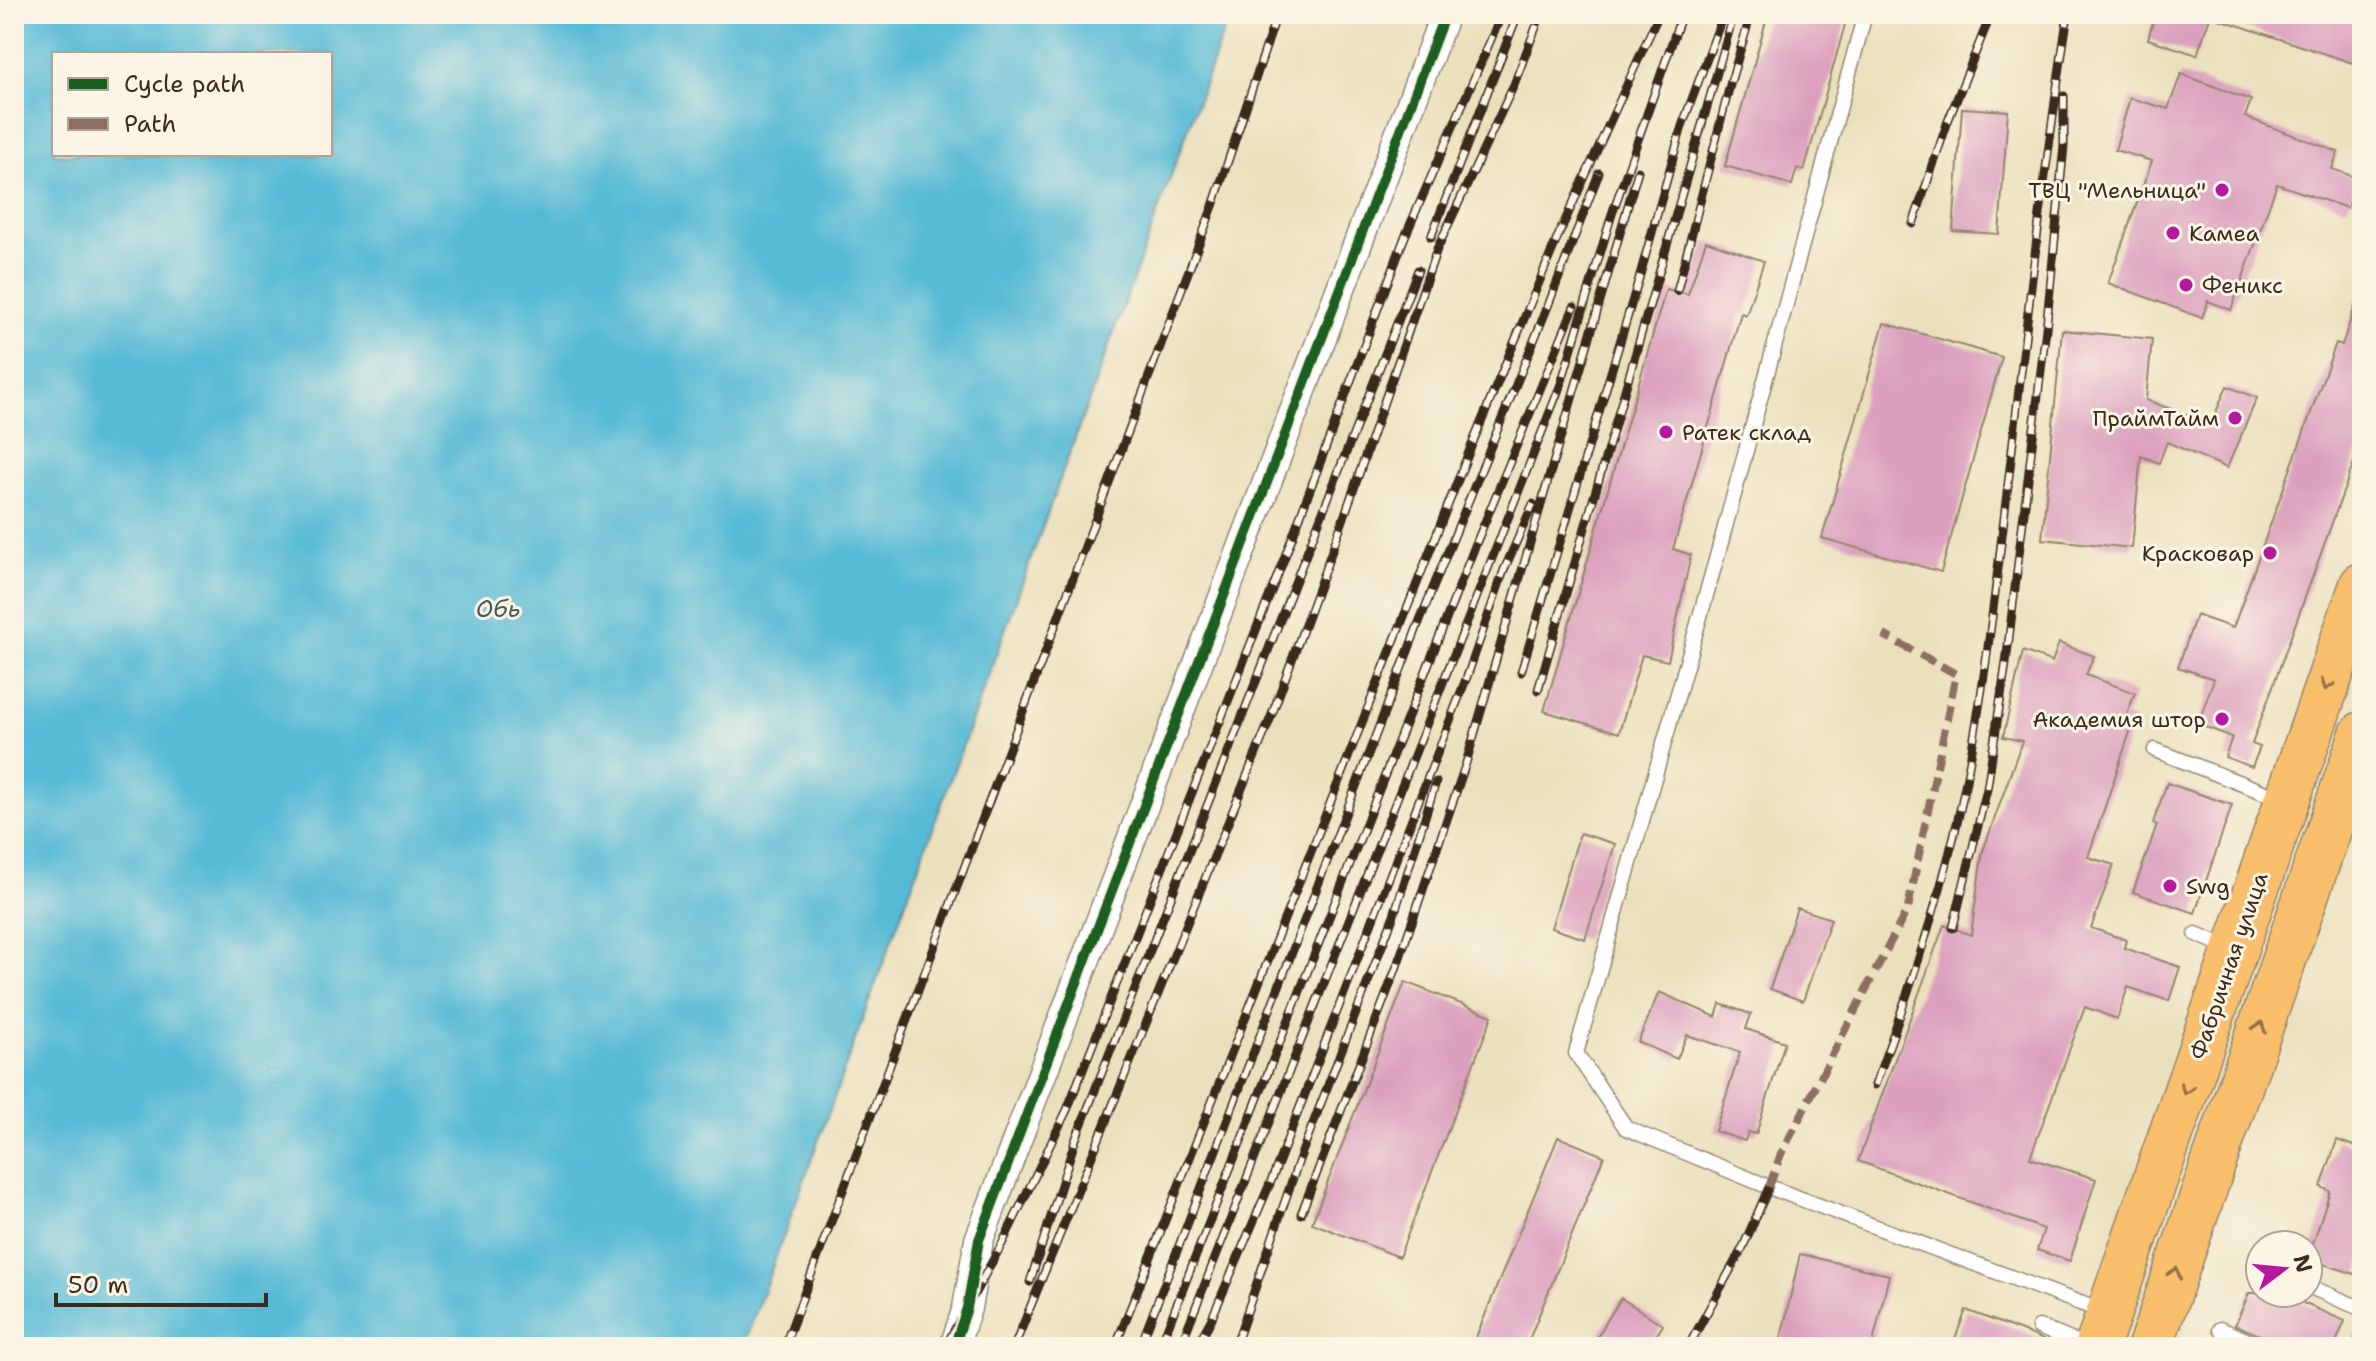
<svg xmlns="http://www.w3.org/2000/svg" width="2376" height="1361" viewBox="0 0 2376 1361" font-family="'Shantell Sans',sans-serif">
	<style>
		.water { fill: #57bad6; stroke: #49727a; stroke-width: 2; fill-rule: evenodd }
		.building { fill: #dba0be }
		.lines { fill: none; stroke-linecap: round; stroke-linejoin: round }
		.lane-casing { stroke: #93856e; stroke-width: 17 }
		.street-casing { stroke: #93856e; stroke-width: 31 }
		.primary-casing { stroke: #93856e; stroke-width: 47 }
		.lane { stroke: #fff; stroke-width: 14 }
		.street { stroke: #fff; stroke-width: 28 }
		.primary { stroke: #f9bf6d; stroke-width: 44 }
		.rail-casing { stroke: #3b2a1e; stroke-width: 9 }
		.rail { stroke: #fcf5e5; stroke-width: 6; stroke-dasharray: 18; stroke-linecap: butt }
		.quiet { stroke: #8d6e63; stroke-width: 8; stroke-dasharray: 16 8; stroke-linecap: butt }
		.cycleway-casing { stroke: #fcf5e5; stroke-width: 15 }
		.cycleway { stroke: #1b5e20; stroke-width: 10 }
		.oneway { stroke: #906d42 }
		.poi-dot { fill: #b5179e; stroke: #fcf5e5; stroke-width: 3 }
		.labels { text-anchor: middle; dominant-baseline: central; stroke-width: 6; stroke-linejoin: round; paint-order: stroke }
		.poi-label { font-size: 22px; fill: #3b2a1e; stroke: #fcf5e5; text-anchor: end }
		.street-label { font-size: 22px; fill: #3b2a1e; stroke: #fcf5e5 }
		.water-label { font-size: 24px; font-style: italic; fill: #455c5e; stroke: #fcf5e5 }
	</style>
	<rect width="100%" height="100%" fill="#fcf5e5"/>
	<filter id="ink" filterUnits="userSpaceOnUse"><feTurbulence type="fractalNoise" baseFrequency=".0125" numOctaves="2"/><feDisplacementMap in="SourceGraphic" scale="16" xChannelSelector="R" yChannelSelector="G"/><feConvolveMatrix kernelMatrix="1 2 1 2 8 2 1 2 1" color-interpolation-filters="sRGB"/></filter>
	<filter id="wash" filterUnits="userSpaceOnUse"><feTurbulence type="fractalNoise" baseFrequency=".006" numOctaves="4" result="noise"/><feDisplacementMap in="SourceGraphic" scale="32" xChannelSelector="R" yChannelSelector="G"/><feGaussianBlur stdDeviation="1.8" result="paint"/><feColorMatrix in="noise" values="0 0 0 0 0 0 0 0 0 0 0 0 0 0 0 0 0 1.4 0 .05"/><feComposite in="paint" operator="in"/></filter>
	<g filter="url(#wash)">
		<rect width="100%" height="100%" fill="#ebe0bd"/>
		<path class="water" d="M14,14H1230L743,1347H14ZM54,54H330V154H54Z"/>
		<g id="blocks">
			<path class="building" d="M1768,14H1848L1804,171L1797,168L1792,185L1725,166Z
				M2155,14H2211L2197,55L2148,39Z
				M2216,14H2362V66L2216,18Z
				M2181,74L2251,100L2245,117L2338,152L2332,169L2358,178L2347,208L2277,184L2231,310L2208,301L2202,318L2108,283L2152,161L2115,150L2130,98L2168,109Z
				M1962,108L2008,111L1999,234L1953,231Z
				M1706,241L1764,261L1746,315L1741,313L1673,549L1691,555L1668,661L1642,655L1619,733L1544,711L1666,289L1688,294Z
				M2358,298L2362,299V440L2252,744L2260,747L2252,767L2225,757L2232,737L2198,724L2214,679L2178,667L2196,615L2233,628L2336,343L2342,345Z
				M1884,323L2002,357L1941,572L1822,538Z
				M2062,330L2152,339L2146,400L2211,424L2227,386L2257,398L2227,468L2167,442L2159,463L2141,456L2132,548L2042,539Z
				M2059,643L2094,656L2086,675L2135,693L2126,717L2134,720L2088,857L2114,865L2091,928L2126,940L2124,948L2180,967L2169,1001L2128,987L2117,1019L2085,1007L2030,1158L2096,1179L2070,1261L2037,1250L2044,1229L1858,1161L1944,925L1971,935L1982,854L2022,741L2003,737L2023,651L2052,662Z
				M2167,783L2232,805L2195,913L2133,892L2157,825L2153,823Z
				M1580,833L1615,844L1585,939L1551,928Z
				M1797,908L1831,919L1803,1001L1770,989Z
				M1405,982L1492,1016L1399,1257L1312,1223Z
				M1659,992L1716,1017L1720,1004L1751,1014L1746,1029L1785,1042L1756,1134L1748,1132L1745,1141L1715,1131L1740,1052L1687,1035L1677,1059L1638,1042Z
				M1558,1137L1604,1156L1526,1347H1472Z
				M2337,1140L2362,1149V1262L2358,1275L2308,1259L2330,1191L2321,1187Z
				M1800,1254L1889,1275L1872,1347H1779Z
				M2249,1293H2280L2345,1321L2334,1347H2272L2267,1338L2235,1325Z
				M1621,1298L1663,1325L1649,1347H1591Z
				M1966,1310L2035,1336L2057,1347H1952Z"/>
		</g>
	</g>
	<g filter="url(#ink)">
		<use href="#blocks" fill-opacity="0" stroke="#93856e" stroke-width="2"/>
		<g class="lines">
			<g class="lane-casing">
				<path id="lane" d="M1865,14L1718,553L1576,1053L1626,1128L1769,1187L2104,1312
					M2155,750L2271,795
					M2196,934L2215,942
					M2308,1286L2362,1309
					M2039,1327L2088,1347
					M2220,1329L2262,1347
					M2360,1347L2362,1340"/>
			</g>
			<g class="street-casing">
				<path id="street" d="M954,1347L967,1308L979,1240L1445,14"/>
			</g>
			<g class="primary-casing">
				<path id="primary" d="M2097,1347L2362,585
					M2150,1347L2362,734"/>
			</g>
			<use href="#lane" class="lane"/>
			<use href="#street" class="street"/>
			<use href="#primary" class="primary"/>
			<g class="rail-casing">
				<path id="rail" d="M1913,224L1948,121L1991,14
					M1431,237L1518,14
					M1677,291L1731,81L1751,14
					M1521,672L1638,282L1682,126L1722,18
					M1538,690L1734,14
					M1953,928L1987,789L2006,663L2047,320L2064,146V96
					M1875,1085C1907,998 1937,909 1958,819C1984,703 1997,577 2011,459C2028,310 2045,162 2068,14
					M1301,1214L1396,969L1466,763L1638,171
					M1030,1282L1075,1141L1418,270
					M784,1347L1213,206L1277,14
					M945,1347L1003,1242L1067,1110L1284,559L1404,239L1502,14
					M1014,1347L1271,717L1342,523L1437,249L1513,87L1541,14
					M1115,1347L1471,447L1559,234L1659,14
					M1140,1347L1420,620L1548,306L1599,173
					M1160,1347L1475,546L1574,307
					M1180,1347L1561,384L1612,214L1682,14
					M1196,1347L1211,1320L1272,1179L1468,674L1504,570L1533,504
					M1235,1347L1299,1160L1394,915L1436,782
					M1688,1347L1743,1247L1769,1187"/>
			</g>
			<use href="#rail" class="rail"/>
			<path class="quiet" d="M1769,1187L1781,1154L1908,908L1956,674L1884,635"/>
			<g class="cycleway-casing">
				<path id="cycleway" d="M954,1347L967,1308L979,1240L1445,14"/>
			</g>
			<use href="#cycleway" class="cycleway"/>
		</g>
		<defs><path id="oneway-chevron" d="M-2-3.5L2.5 0L-2 3.5" fill="none" stroke-width="1.6" stroke-linecap="round" stroke-linejoin="round" transform="scale(2)"/></defs>
		<g class="oneway">
			<use href="#oneway-chevron" transform="translate(2327 685) rotate(109)"/>
			<use href="#oneway-chevron" transform="translate(2260 1027) rotate(-71)"/>
			<use href="#oneway-chevron" transform="translate(2186 1089) rotate(109)"/>
			<use href="#oneway-chevron" transform="translate(2175 1273) rotate(-71)"/>
		</g>
	</g>
	<g class="poi-dot">
		<circle cx="2222" cy="190" r="8"/>
		<circle cx="2173" cy="233" r="8"/>
		<circle cx="2186" cy="285" r="8"/>
		<circle cx="2235" cy="418" r="8"/>
		<circle cx="1666" cy="432" r="8"/>
		<circle cx="2270" cy="553" r="8"/>
		<circle cx="2222" cy="719" r="8"/>
		<circle cx="2170" cy="886" r="8"/>
	</g>
	<g class="labels">
		<g class="poi-label">
			<text x="2206" y="190">ТВЦ "Мельница"</text>
			<text x="2189" y="233" text-anchor="start">Камеа</text>
			<text x="2202" y="285" text-anchor="start">Феникс</text>
			<text x="2219" y="418">ПраймТайм</text>
			<text x="1682" y="432" text-anchor="start">Ратек склад</text>
			<text x="2254" y="553">Красковар</text>
			<text x="2206" y="719">Академия штор</text>
			<text x="2186" y="886" text-anchor="start">Swg</text>
		</g>
		<g class="street-label">
			<text transform="translate(2229 966) rotate(-71)">Фабричная улица</text>
		</g>
		<g class="water-label">
			<text x="498" y="609">Обь</text>
		</g>
	</g>
	<rect width="2376" height="1361" fill="none" stroke="#fcf5e5" stroke-width="48"/>
	<rect x="52" y="52" width="280" height="104" fill="#fcf5e5" stroke="#afa495" stroke-width="2"/>
	<rect x="68" y="78" width="40" height="12" fill="#1b5e20" stroke="#afa495" stroke-width="2"/>
	<text x="124" y="92" font-size="24" fill="#3b2a1e">Cycle path</text>
	<rect x="68" y="118" width="40" height="12" fill="#8d6e63" stroke="#afa495" stroke-width="2"/>
	<text x="124" y="132" font-size="24" fill="#3b2a1e">Path</text>
	<g transform="translate(2284 1269) rotate(74)"><circle r="38" fill="#fcf5e5" stroke="#afa495" stroke-width="2"/>
	<path d="M0-6L14 30L0 20L-14 30Z" fill="#b5179e"/>
	<text y="-12" font-size="22" font-weight="bold" text-anchor="middle" fill="#3b2a1e">N</text>
	</g>
	<path d="M56 1293v12h210v-12" fill="none" stroke="#3b2a1e" stroke-width="4"/>
	<text x="68" y="1293" font-size="24" fill="#3b2a1e" stroke="#fcf5e5" stroke-width="6" paint-order="stroke">50 m</text>
</svg>
